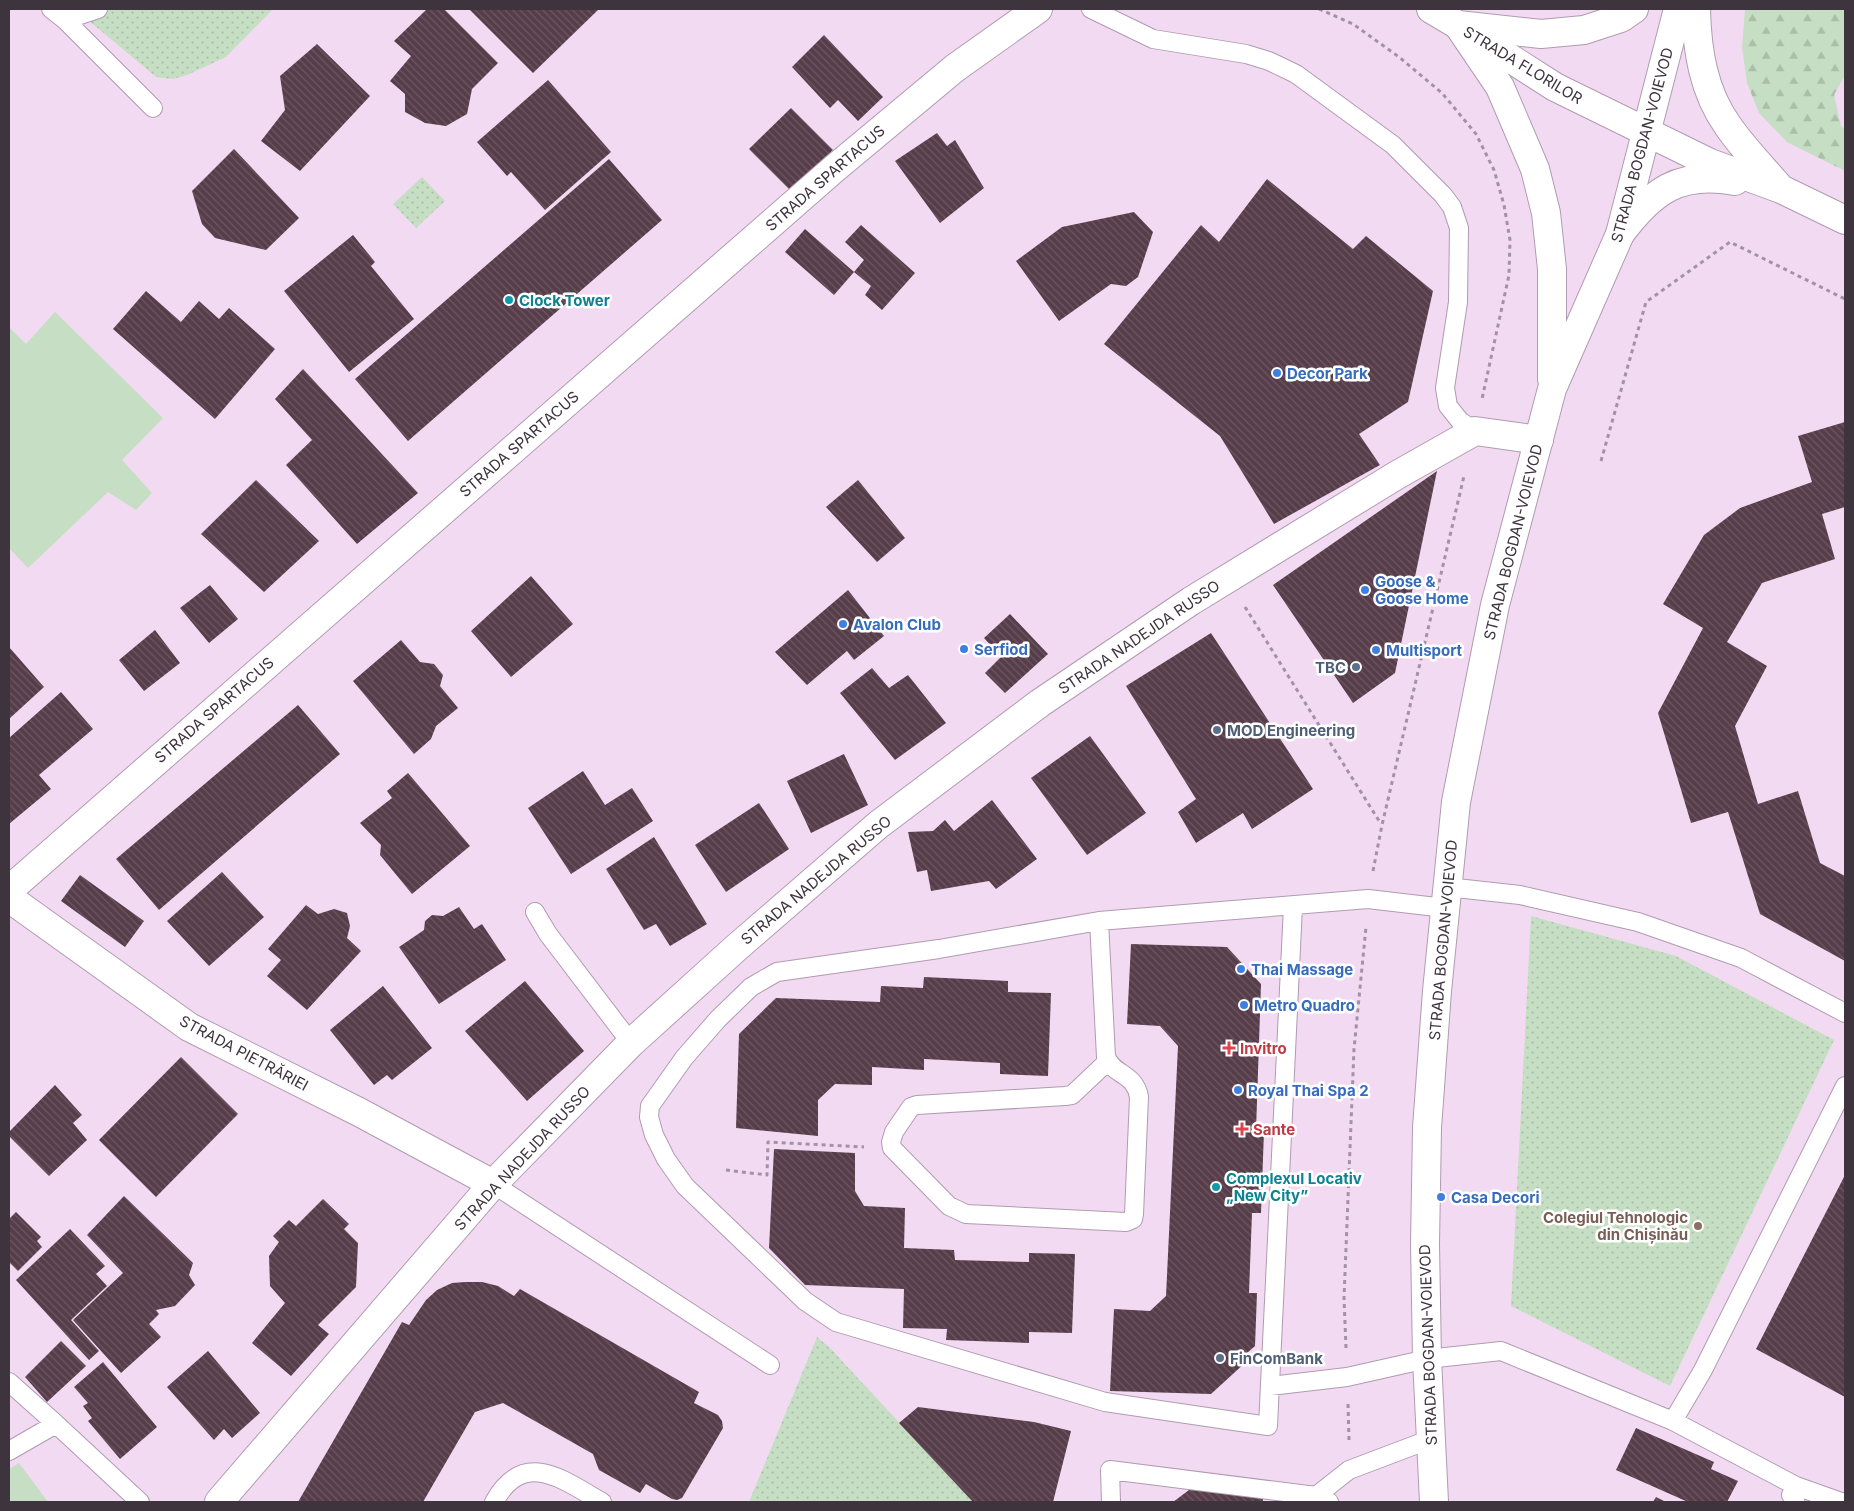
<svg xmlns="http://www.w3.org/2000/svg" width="1854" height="1511" viewBox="0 0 1854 1511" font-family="Inter,sans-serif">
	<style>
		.grass { fill: #c6dec3 }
		.forest { fill: url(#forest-firs) }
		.park { fill: url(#park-dots) }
		.building { fill: url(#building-back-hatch) }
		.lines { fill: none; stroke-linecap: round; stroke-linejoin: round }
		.lane-casing { stroke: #b09bb1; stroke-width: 20 }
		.street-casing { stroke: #b09bb1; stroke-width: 30 }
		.secondary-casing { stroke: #b09bb1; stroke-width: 30 }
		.primary-casing { stroke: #b09bb1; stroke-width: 30 }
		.path { stroke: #a392a3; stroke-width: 3; stroke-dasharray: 4 4; stroke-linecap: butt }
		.lane { stroke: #fff; stroke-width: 18 }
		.street { stroke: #fff; stroke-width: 28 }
		.secondary { stroke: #fff; stroke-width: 28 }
		.primary { stroke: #fff; stroke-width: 28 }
		.culture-dot { fill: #0f9aa8; stroke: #fff; stroke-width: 2 }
		.shop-dot { fill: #3f7fe0; stroke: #fff; stroke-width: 2 }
		.service-dot { fill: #5c6f8a; stroke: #fff; stroke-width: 2 }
		.health-dot { fill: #e0444e; stroke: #fff; stroke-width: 2 }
		.education-dot { fill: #8d6e63; stroke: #fff; stroke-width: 2 }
		.labels { text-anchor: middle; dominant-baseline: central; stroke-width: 5; stroke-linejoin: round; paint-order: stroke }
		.street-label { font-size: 15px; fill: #3d343d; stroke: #fff }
		.culture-label { font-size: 15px; font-weight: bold; fill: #0d838f; stroke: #fff; text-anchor: start }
		.shop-label { font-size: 15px; font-weight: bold; fill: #366cbe; stroke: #fff; text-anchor: start }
		.service-label { font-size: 15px; font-weight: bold; fill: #4e5e75; stroke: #fff; text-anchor: start }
		.health-label { font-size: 15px; font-weight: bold; fill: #be3a42; stroke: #fff; text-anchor: start }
		.education-label { font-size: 15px; font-weight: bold; fill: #785e54; stroke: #fff; text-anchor: end }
	</style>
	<defs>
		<pattern id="forest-firs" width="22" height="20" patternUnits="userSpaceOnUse" patternTransform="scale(1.25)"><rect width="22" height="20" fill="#c6dec3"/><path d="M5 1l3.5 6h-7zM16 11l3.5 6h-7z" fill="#abbfa8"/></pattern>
		<pattern id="park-dots" width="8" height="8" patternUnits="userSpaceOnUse" patternTransform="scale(1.25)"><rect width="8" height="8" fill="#c6dec3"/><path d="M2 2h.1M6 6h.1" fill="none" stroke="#abbfa8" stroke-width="1.8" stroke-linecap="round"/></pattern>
		<pattern id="building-back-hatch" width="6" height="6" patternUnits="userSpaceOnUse" patternTransform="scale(1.25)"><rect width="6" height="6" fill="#563d49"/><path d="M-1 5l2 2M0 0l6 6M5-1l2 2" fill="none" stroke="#6c5862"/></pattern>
	</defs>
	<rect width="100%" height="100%" fill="#f2dbf2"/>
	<path class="grass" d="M55,312L163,418L122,460L152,493L136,510L108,492L28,568L9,548V327L26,344Z
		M19,1463L48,1502H9V1469Z"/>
	<path class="forest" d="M1745,9H1845V75L1834,95L1841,126L1845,129V171L1787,142L1759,113L1747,83L1742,47Z"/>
	<path class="park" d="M75,9H273L226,57L187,75L173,79L156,77Z
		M422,177L445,201L416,228L393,204Z
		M1531,916L1676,956L1834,1040L1670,1386L1511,1306Z
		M817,1337L830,1348L973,1502H749Z"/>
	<path class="building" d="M427,9H444L498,63L472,89L467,114L446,126L425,123L405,112V94L390,81L411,56L394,41Z
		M469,9H599L533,73Z
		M824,35L883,97L858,121L838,100L830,108L792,67Z
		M317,44L370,96L300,171L261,141L285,110L280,76Z
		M548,80L611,152L545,210L511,172L507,176L477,142Z
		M791,108L833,150L790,190L749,149Z
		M937,133L947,146L955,140L984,188L940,223L895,161Z
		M234,149L299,218L266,250L215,238L202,224L192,191Z
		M609,159L662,220L408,441L355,379Z
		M1267,179L1353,249L1366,236L1433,291L1408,402L1359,434L1380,465L1274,524L1220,436L1104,344L1201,225L1219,242Z
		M1134,212L1153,232L1138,277L1126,286L1111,284L1059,321L1016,261L1062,227Z
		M861,225L915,273L882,310L865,295L871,286L854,272L864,260L845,242Z
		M805,229L854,272L834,295L785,252Z
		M353,235L375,262L371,266L414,319L349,372L284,291Z
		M146,291L181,322L199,301L219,319L229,308L275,349L215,419L113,329Z
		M303,369L418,493L357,544L286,465L312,440L275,399Z
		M1845,422V507L1822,514L1835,559L1762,583L1727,642L1767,666L1735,726L1758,804L1798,791L1820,863L1845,876V961L1760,914L1728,812L1691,823L1658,713L1703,628L1663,604L1704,535L1740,508L1812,482L1798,436Z
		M1437,471L1395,673L1353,703L1273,585Z
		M256,480L319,541L264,592L201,534Z
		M858,480L905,538L877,562L826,507Z
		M531,576L573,624L511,677L471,631Z
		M210,585L238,619L209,643L180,608Z
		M848,590L884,636L854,660L847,651L807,685L775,652Z
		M1010,614L1048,654L1005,693L985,673L1001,657L984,638Z
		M155,630L180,663L144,691L119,660Z
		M1211,633L1313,789L1252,829L1243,813L1196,843L1178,812L1196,799L1126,686Z
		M401,640L420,662L434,664L443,675L440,686L458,708L436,726L431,739L414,754L353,681Z
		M9,647L44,687L9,719Z
		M872,668L889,688L908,675L946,723L895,760L840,693Z
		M61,692L93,729L39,775L51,789L9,824V738Z
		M298,705L340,754L159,910L116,859Z
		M1090,736L1146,813L1087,855L1031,778Z
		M844,754L868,805L811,833L787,781Z
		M583,771L605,805L632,788L653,821L571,874L528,808Z
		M408,773L470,846L412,894L380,855L381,845L360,823L392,798L387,791Z
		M992,800L1037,859L996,889L989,881L931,891L927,870L917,872L908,832L933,831L945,820L954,831Z
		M759,803L789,849L726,892L695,845Z
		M654,837L707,924L670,946L656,924L644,930L606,869Z
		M222,872L264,917L209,966L167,921Z
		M80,875L144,921L125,947L61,901Z
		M306,905L318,914L334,909L347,913L350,926L347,938L361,951L307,1010L267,976L281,960L268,949Z
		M459,907L474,929L482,924L506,960L439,1004L399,947L424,930L425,921L432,915L443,916Z
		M1131,944L1227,947L1261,984L1256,1131H1264L1261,1213H1252L1249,1293H1257L1255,1346L1247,1353L1246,1362L1211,1394L1110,1391L1114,1309L1150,1311L1166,1296L1178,1046L1160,1026L1127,1024Z
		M924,977L1008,981V992L1051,993L1048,1076L1000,1074V1063L924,1059V1070L872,1067V1085L835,1084L818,1100V1136L736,1128L739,1034L776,998L880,1002L881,986L923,988Z
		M525,981L584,1051L527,1101L465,1031Z
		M383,986L432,1048L392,1080L387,1075L374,1085L330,1030Z
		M181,1057L238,1114L156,1197L99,1140Z
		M55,1085L82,1115L73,1123L87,1140L49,1176L9,1136V1132Z
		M774,1149L855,1153V1191L864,1206L905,1208L904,1248L954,1250L955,1260L1029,1262V1253L1075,1254L1072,1333L1029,1332V1343L946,1340L947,1329L903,1328L904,1289L805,1285L769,1248Z
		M1845,1175V1397L1756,1349Z
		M124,1196L193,1263L189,1275L195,1285L175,1306L156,1310L159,1314L149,1324L161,1337L121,1373L73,1320L123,1273L87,1235Z
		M323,1199L349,1224L344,1229L358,1243L356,1287L318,1325L329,1334L291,1376L252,1343L285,1303L270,1286L269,1256L279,1242L273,1236L289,1220L296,1226Z
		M16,1212L41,1237L37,1241L42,1247L18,1271L9,1262V1219Z
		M70,1229L105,1266L96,1274L107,1286L71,1320L99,1351L89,1360L16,1280Z
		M465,1282H482L498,1286L514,1296L520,1289L699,1392L694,1403L718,1415L722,1421L723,1428L682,1498L677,1500L672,1499L646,1484L640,1493L599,1470L593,1454L503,1403L475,1412L423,1502H298L402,1322L409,1325L426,1300L437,1290L452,1283Z
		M61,1341L86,1366L47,1402L25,1377Z
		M208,1351L260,1413L232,1438L224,1429L214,1440L167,1387Z
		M103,1362L157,1427L120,1459L88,1421L92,1418L83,1406L88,1403L74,1387Z
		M918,1407L1034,1422L1071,1431L1053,1502H973L899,1423Z
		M1636,1428L1714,1462L1711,1469L1738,1481L1727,1502H1688L1616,1470Z
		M1262,1484L1263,1502H1173L1189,1490Z
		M1656,1497L1666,1502H1653Z"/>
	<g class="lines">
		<g class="lane-casing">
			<path id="lane" d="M51,9L65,20L153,108
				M1091,9L1153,39L1246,54L1269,61L1296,74L1393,145L1443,195L1452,207L1459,228L1458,302L1445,388L1448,406L1460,421L1475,431
				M65,20L98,9
				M1447,887L1520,895L1638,922L1741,958L1845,1013
				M1293,906L1268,1426L1105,1402L836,1322L805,1301L685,1186L666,1159L654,1135L649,1117L650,1106L684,1058L718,1019L751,987L777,972L939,949L1099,921L1368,899L1445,908
				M535,912L548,934L631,1043
				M1099,921L1106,1057C1114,1076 1135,1073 1139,1097L1134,1214L1133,1219L1126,1222L966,1214L949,1206L892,1148L891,1142L894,1132L911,1107L917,1105L1065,1096L1072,1095L1108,1061
				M493,1184L770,1365
				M9,1382L56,1424
				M1270,1386L1347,1377L1427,1359L1501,1351L1673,1421L1796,1486L1795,1502
				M1673,1421L1703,1370L1845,1086
				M9,1451L56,1424L140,1502
				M1791,1495L1796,1486L1841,1502
				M1316,1496L1349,1470L1431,1439
				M494,1502C524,1448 563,1480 602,1502
				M1111,1502L1110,1470L1316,1496L1329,1502"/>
		</g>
		<g class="street-casing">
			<path id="street" d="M9,890L835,168L955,68L1038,9
				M9,898L189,1027L359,1112L493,1184
				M219,1502L493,1184L631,1043L736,948L878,825L1040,703L1191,601L1397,475L1475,431L1539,440"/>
		</g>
		<g class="secondary-casing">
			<path id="secondary" d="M1696,9C1697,50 1703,91 1728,126C1743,148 1763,168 1780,188
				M1458,25L1555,87L1710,163L1781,189L1845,220
				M1620,234C1652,191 1679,171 1735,181"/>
		</g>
		<g class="primary-casing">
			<path id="primary" d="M1431,9L1458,25L1541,34L1584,30L1621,18L1634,9
				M1458,25L1500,87L1535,169L1546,213L1552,269V379
				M1434,1502L1427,1359L1425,1244L1427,1128L1437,991L1456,802L1495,605L1552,389L1620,234L1678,9"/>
		</g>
		<path class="path" d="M1319,9L1353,24L1399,57L1442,93L1476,134L1494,170L1504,205L1510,240L1509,275L1482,399
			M1601,461L1646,302L1730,242L1845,299
			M1245,607L1381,824
			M1373,871L1382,825L1464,476
			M726,1170L767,1175L768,1142L864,1147
			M1346,1348L1344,1298L1354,1049L1366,927
			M1348,1404L1349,1440"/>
		<use href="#lane" class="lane"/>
		<use href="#street" class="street"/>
		<use href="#secondary" class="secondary"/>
		<use href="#primary" class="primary"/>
	</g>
	<g class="culture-dot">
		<circle cx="509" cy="300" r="5"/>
		<circle cx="1216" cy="1187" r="5"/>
	</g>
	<g class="shop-dot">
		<circle cx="1277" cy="373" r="5"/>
		<circle cx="1365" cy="590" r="5"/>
		<circle cx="843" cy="624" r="5"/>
		<circle cx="964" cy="649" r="5"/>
		<circle cx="1376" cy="650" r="5"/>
		<circle cx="1241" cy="969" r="5"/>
		<circle cx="1244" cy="1005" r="5"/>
		<circle cx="1238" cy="1090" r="5"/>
		<circle cx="1441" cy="1197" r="5"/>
	</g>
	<g class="service-dot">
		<circle cx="1356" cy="667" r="5"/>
		<circle cx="1217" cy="730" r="5"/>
		<circle cx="1220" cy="1358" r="5"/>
	</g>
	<g class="health-dot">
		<path d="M1226.5 1040.5h5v5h5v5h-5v5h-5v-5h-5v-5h5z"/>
		<path d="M1239.5 1121.5h5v5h5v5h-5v5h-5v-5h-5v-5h5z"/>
	</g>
	<circle class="education-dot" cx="1698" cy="1226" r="5"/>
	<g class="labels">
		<g class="street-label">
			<text transform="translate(1523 65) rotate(31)">STRADA FLORILOR</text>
			<text transform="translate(1642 145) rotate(-75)">STRADA BOGDAN-VOIEVOD</text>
			<text transform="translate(825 178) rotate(-41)">STRADA SPARTACUS</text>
			<text transform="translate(519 444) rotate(-41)">STRADA SPARTACUS</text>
			<text transform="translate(1513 542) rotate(-76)">STRADA BOGDAN-VOIEVOD</text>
			<text transform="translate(1139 637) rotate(-34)">STRADA NADEJDA RUSSO</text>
			<text transform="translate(214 710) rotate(-41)">STRADA SPARTACUS</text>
			<text transform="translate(816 880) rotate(-40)">STRADA NADEJDA RUSSO</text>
			<text transform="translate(1443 940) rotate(-85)">STRADA BOGDAN-VOIEVOD</text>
			<text transform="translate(244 1053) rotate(28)">STRADA PIETRĂRIEI</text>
			<text transform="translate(522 1158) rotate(-47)">STRADA NADEJDA RUSSO</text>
			<text transform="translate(1428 1345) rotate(-92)">STRADA BOGDAN-VOIEVOD</text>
		</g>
		<g class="culture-label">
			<text x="519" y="300">Clock Tower</text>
			<text x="1226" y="1178">Complexul Locativ<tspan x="1226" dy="17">„New City”</tspan></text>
		</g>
		<g class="shop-label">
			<text x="1287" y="373">Decor Park</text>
			<text x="1375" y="581">Goose &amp;<tspan x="1375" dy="17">Goose Home</tspan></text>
			<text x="853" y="624">Avalon Club</text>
			<text x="974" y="649">Serfiod</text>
			<text x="1386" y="650">Multisport</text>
			<text x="1251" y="969">Thai Massage</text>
			<text x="1254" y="1005">Metro Quadro</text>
			<text x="1248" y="1090">Royal Thai Spa 2</text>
			<text x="1451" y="1197">Casa Decori</text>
		</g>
		<g class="service-label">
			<text x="1346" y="667" text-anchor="end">TBC</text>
			<text x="1227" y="730">MOD Engineering</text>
			<text x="1230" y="1358">FinComBank</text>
		</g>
		<g class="health-label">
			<text x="1240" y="1048">Invitro</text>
			<text x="1253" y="1129">Sante</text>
		</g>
		<g class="education-label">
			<text x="1688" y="1217">Colegiul Tehnologic<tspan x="1688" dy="17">din Chișinău</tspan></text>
		</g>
	</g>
	<rect width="1854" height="1511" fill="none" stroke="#3d343d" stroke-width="20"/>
</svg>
